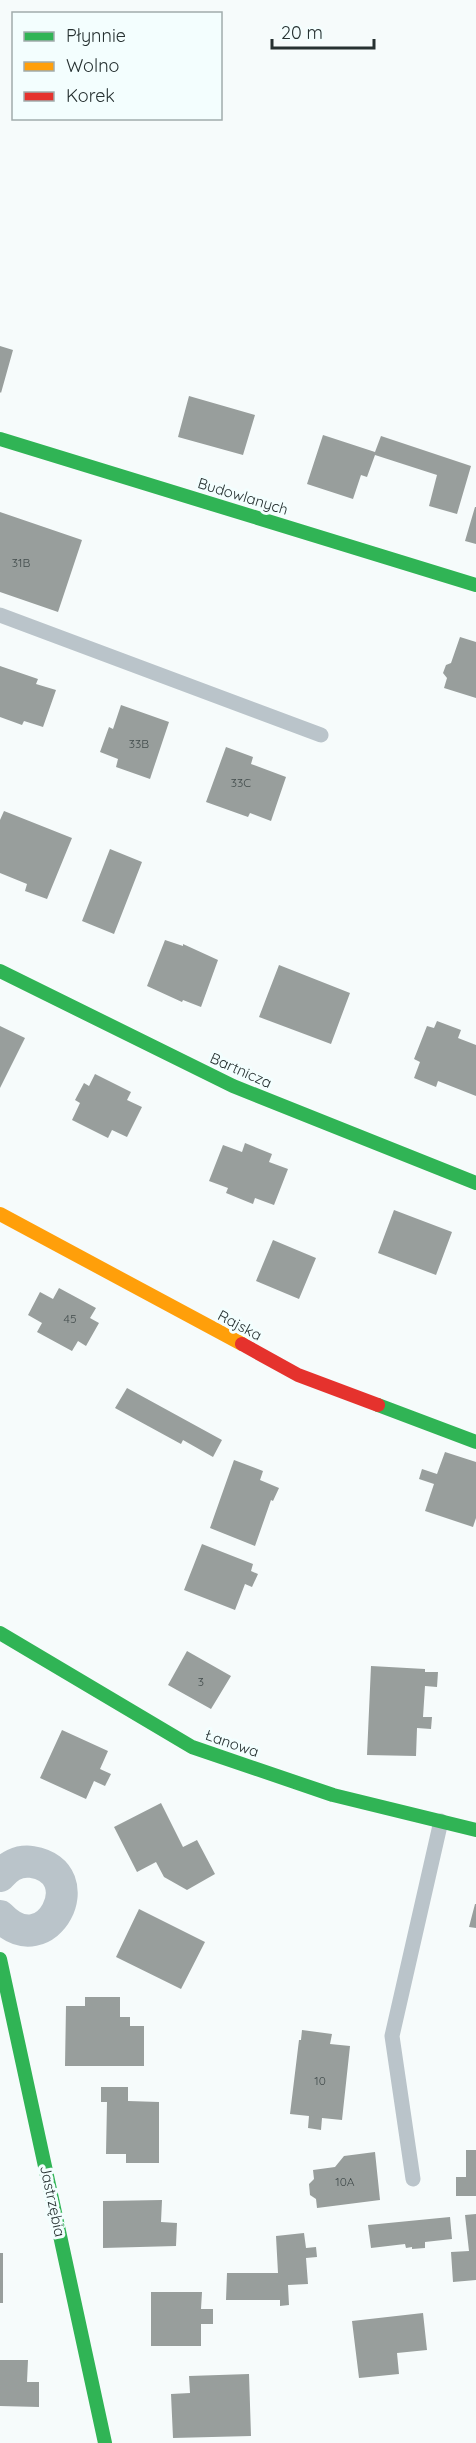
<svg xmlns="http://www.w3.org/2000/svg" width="476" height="2443" viewBox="0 0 476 2443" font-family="Quicksand,sans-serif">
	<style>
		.building { fill: #989e9c }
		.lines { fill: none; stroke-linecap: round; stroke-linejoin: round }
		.lane { stroke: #bac4ca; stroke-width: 15 }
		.street { stroke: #bac4ca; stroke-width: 32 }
		.fast { stroke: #30b455; stroke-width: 14 }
		.slow { stroke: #ff9f0a; stroke-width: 14 }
		.jam { stroke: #e5322d; stroke-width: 14 }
		.labels { text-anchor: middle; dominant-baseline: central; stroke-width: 6; stroke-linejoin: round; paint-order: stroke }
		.number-label { font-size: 12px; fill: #424c4c }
		.street-label { font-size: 15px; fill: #263131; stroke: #f3fefe }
	</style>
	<rect width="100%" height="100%" fill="#f6fbfb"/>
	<path class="building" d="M0,346L13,350L1,393L0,392Z
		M189,396L255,415L243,455L178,437Z
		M323,435L375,452L381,436L471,466L457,514L429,506L437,475L375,455L367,477L361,475L353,499L307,484Z
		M475,507H476V544L465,541Z
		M0,512L82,540L58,612L0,592Z
		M460,637L476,642V698L444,688L447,678L443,673L446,665L451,663Z
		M0,666L38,679L36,684L56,690L43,727L24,721L22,725L0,717Z
		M121,705L169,722L150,779L116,767L118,759L100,752L109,727L113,729Z
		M226,747L253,757L251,764L286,777L271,821L250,813L248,817L206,802Z
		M4,811L72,838L47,899L25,891L27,884L0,873V820Z
		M110,849L142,862L114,934L82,921Z
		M165,940L183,946V944L218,960L201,1007L183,1000L182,1002L147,986Z
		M279,965L350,993L331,1044L259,1017Z
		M437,1021L461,1030L458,1038L476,1045V1096L438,1081L436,1087L414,1078L420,1062L414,1059L427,1026L434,1028Z
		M0,1026L25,1038L0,1088Z
		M95,1074L131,1092L127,1100L142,1107L127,1137L112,1130L108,1138L72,1120L80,1103L75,1100L84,1083L89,1086Z
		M245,1143L272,1154L269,1162L288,1169L274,1205L255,1198L253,1204L226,1193L228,1188L209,1181L223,1145L242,1152Z
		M394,1210L452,1232L436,1275L378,1253Z
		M273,1240L316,1258L299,1299L256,1281Z
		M59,1288L96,1308L90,1318L99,1323L86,1346L78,1341L72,1351L37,1332L42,1323L28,1315L40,1292L53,1299Z
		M127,1388L222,1440L213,1457L183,1440L181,1444L115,1408Z
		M445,1452L476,1462V1518L473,1527L425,1511L434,1484L419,1479L422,1469L437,1474Z
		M234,1460L263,1471L260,1480L279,1488L273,1501L271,1500L255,1546L210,1528Z
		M202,1544L253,1564L251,1571L258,1574L252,1587L245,1584L235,1610L184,1590Z
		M187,1651L231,1676L211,1709L168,1685Z
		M371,1666L425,1669V1672H438L437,1687L425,1686L423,1717H432L431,1729L417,1728L416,1756L367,1755Z
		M62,1730L108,1751L100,1769L111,1774L105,1786L94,1781L86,1799L40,1778Z
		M161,1803L183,1847L197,1840L215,1874L187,1890L164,1877L156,1862L137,1872L114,1827Z
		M475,1904H476V1928L469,1927Z
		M139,1909L205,1942L181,1989L116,1957Z
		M85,1997H120V2017H130V2026H144V2066H65L66,2006H85Z
		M302,2030L332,2034L330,2044L350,2046L342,2120L322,2118L321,2130L308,2128L309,2116L290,2114L299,2040H301Z
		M101,2087H128V2101L159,2102V2163H126V2154H106L107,2102H101Z
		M466,2150H476V2196H456V2177H466Z
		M375,2152L380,2200L317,2208L316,2199L310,2195L309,2184L314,2179L313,2170L335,2167L344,2156Z
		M162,2200L161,2222L177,2223L176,2246L103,2248V2201Z
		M476,2214V2280L453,2282L451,2252L469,2251L465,2215Z
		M450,2217L452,2239L425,2242V2248L412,2249V2247L406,2248L405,2244L371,2248L368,2225Z
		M304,2233L306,2248L316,2247L317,2257L306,2258L308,2284L288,2285L289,2305L280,2306V2300H226L227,2273H278L276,2236Z
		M0,2253H3V2303H0Z
		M151,2292H202L201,2309H213V2324H201V2346H151Z
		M423,2313L427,2350L397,2353L399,2374L359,2378L352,2321Z
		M0,2360H28L27,2382H39V2407L0,2406Z
		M249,2374L251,2436L173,2438L171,2394L190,2393L189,2376Z"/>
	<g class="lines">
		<path class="lane" d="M0,615L321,735
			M413,2179L392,2036L441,1821"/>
		<path class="street" d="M0,1876C8,1866 19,1860 32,1862C94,1872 47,1966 0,1916"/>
		<path class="fast" d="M0,439L476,585
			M0,971L233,1086L476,1183
			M378,1405L476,1442
			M0,1633L192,1747L333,1795L476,1830
			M0,1959L105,2443"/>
		<path class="slow" d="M0,1214L242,1344"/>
		<path class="jam" d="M242,1344L298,1375L378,1405"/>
	</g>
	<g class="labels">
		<g class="number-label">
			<text x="21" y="562">31B</text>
			<text x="139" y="743">33B</text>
			<text x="241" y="782">33C</text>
			<text x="70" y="1318">45</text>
			<text x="201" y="1681">3</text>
			<text x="320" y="2080">10</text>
			<text x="345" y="2181">10A</text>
		</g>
		<g class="street-label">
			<text transform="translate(243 496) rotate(17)">Budowlanych</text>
			<text transform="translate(241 1070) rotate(24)">Bartnicza</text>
			<text transform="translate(240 1325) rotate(28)">Rajska</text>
			<text transform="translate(232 1743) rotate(19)">Łanowa</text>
			<text transform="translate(53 2201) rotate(78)">Jastrzębia</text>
		</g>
	</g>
	<rect x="12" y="12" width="210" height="108" fill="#f3fefe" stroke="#a1acac" stroke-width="1.5"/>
	<rect x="24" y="32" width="30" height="9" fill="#30b455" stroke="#a1acac" stroke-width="1.5"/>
	<text x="66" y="42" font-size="18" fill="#263131">Płynnie</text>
	<rect x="24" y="62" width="30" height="9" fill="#ff9f0a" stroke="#a1acac" stroke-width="1.5"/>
	<text x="66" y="72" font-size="18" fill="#263131">Wolno</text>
	<rect x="24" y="92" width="30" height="9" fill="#e5322d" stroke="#a1acac" stroke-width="1.5"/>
	<text x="66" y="102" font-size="18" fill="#263131">Korek</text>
	<path d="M272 39v9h102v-9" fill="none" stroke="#263131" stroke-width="3"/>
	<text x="281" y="39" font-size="18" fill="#263131" stroke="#f3fefe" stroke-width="4.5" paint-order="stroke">20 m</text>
</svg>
